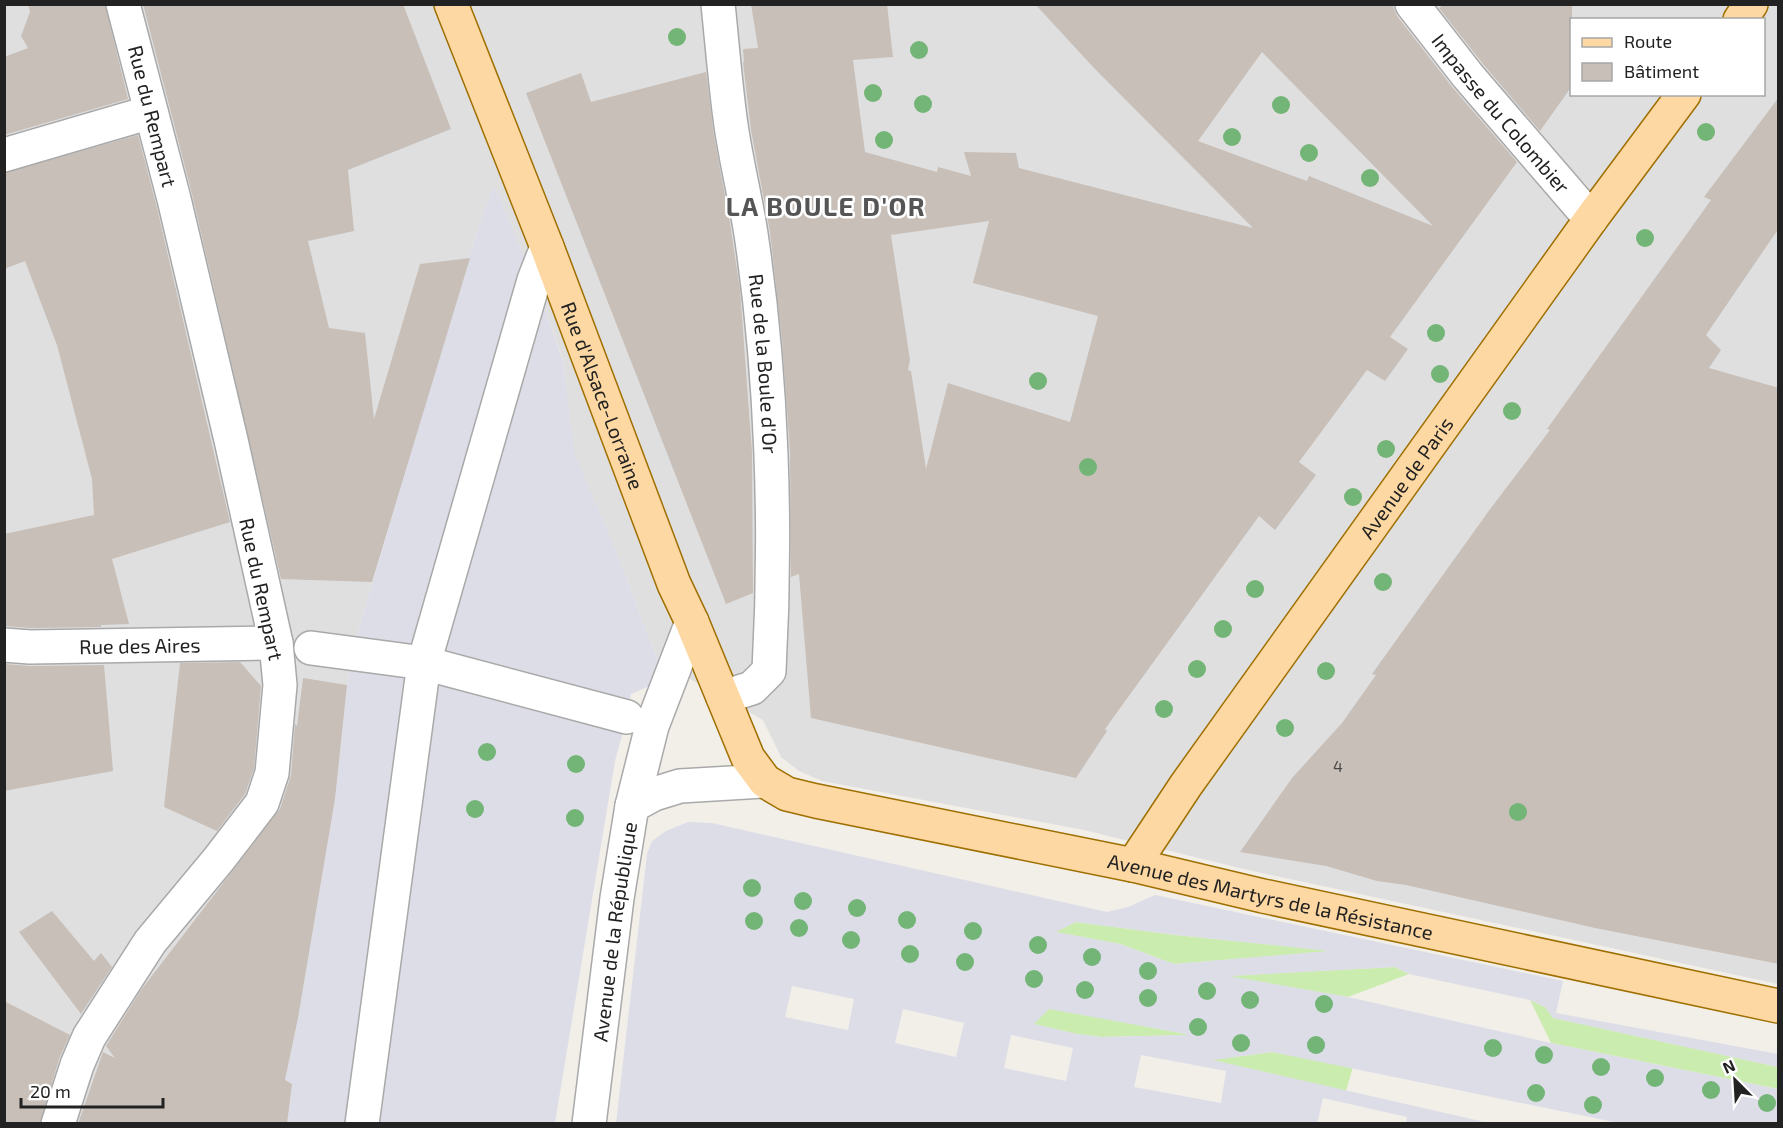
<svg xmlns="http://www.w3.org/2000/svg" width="1783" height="1128" viewBox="0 0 1783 1128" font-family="'Exo 2',sans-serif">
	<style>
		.residential { fill: #e0dfdf; fill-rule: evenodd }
		.grass { fill: #cbecaf }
		.plaza { fill: #dddde8; fill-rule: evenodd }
		.building { fill: #c7bfb8; fill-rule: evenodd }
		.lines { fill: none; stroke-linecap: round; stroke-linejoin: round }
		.minor-casing { stroke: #a9a9a9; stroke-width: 36 }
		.major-casing { stroke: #9f6f00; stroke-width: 36 }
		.minor { stroke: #fff; stroke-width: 33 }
		.major { stroke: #fdd8a2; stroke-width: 33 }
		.tree { fill: #73b576 }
		.labels { text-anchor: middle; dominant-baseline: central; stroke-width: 5; stroke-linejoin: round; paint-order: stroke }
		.number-label { font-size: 16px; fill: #4b4948 }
		.street-label { font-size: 20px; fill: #222; stroke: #fff }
		.district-label { font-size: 26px; font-weight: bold; letter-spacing: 1.5px; fill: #555; stroke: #fff }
	</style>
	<rect width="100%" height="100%" fill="#f2efe9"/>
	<path class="residential" d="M5,5H1778V984L1248,870L1084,830L822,781L799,771L781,757L763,720L658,661L618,556L573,452L563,360L534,280L494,186L479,225L360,624L354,653L347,686L335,799L298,1018L285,1080L292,1084L287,1123L5,1124ZM1572,20H1764V94H1572Z"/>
	<path class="grass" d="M1076,922L1176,935L1333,951L1174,964L1120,944L1055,932Z
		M1395,967L1409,974L1348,997L1225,976Z
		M1530,1000L1545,1007L1554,1018L1778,1067V1089L1551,1043Z
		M1049,1008L1191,1035L1101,1037L1077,1034L1033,1024Z
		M1272,1052L1353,1067L1346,1091L1211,1060Z"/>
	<path class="plaza" d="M494,185L534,280L563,361L574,452L618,556L658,661L656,683L631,694L627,717L615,761L555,1123H287L292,1084L285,1080L298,1018L335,799L347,685L354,653L360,624L479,225Z
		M688,822L712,823L1107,912L1128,907L1155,895L1563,981L1556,1013L1778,1054V1067L1553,1018L1545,1007L1530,1000L1409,974L1395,967L1229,976L1348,997L1551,1043L1778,1089V1123H1619L1272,1052L1213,1060L1489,1123H1406L1407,1117L1323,1098L1317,1124L616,1123L647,854L652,841L666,831ZM1076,922L1176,935L1329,951L1174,964L1120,944L1056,932ZM792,986L854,999L848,1030L785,1017ZM903,1009L964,1023L956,1057L895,1043ZM1049,1009L1186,1034L1187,1035L1101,1037L1077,1034L1034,1024ZM1011,1035L1073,1048L1066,1081L1004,1068ZM1141,1055L1226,1071L1221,1103L1134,1087Z"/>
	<path class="building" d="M28,4H105L128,99L4,135V57L28,48L21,36L30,12Z
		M143,4H403L451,129L348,170L354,231L308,241L329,328L365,333L374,419L420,264L470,258L372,582L281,579L192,194Z
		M751,4H887L893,57L853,60L865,152L937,172L938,167L971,176L964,152L1016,153L1019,168L1253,228L1094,68L1035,4H1392L1397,16L1453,88L1517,162L1390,337L1408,349L1385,381L1367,370L1299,462L1316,475L1275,530L1259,516L1105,729L1107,731L1076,778L811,718L799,574L791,577L790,451L782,340L770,232L751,130L743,62H744L743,49L758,48ZM1262,52L1433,226L1309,176L1307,181L1198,141ZM989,221L973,283L1098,316L1070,422L948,383L926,469L911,371L908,370L910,360L891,235Z
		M1445,4H1572V86L1540,131L1483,64L1439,8Z
		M706,72L714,136L730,223L740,290L752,452L753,593L726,604L526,93L581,73L591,102Z
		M1779,97V228L1706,335L1721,350L1709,368L1779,388V964L1595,928L1406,885L1377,881L1326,866L1240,852L1292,778L1342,723L1376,675L1372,674L1488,512L1550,430L1547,429L1711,200L1704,197Z
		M138,135L156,204L230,522L112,559L129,624L101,625V627L31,628L4,626V534L94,515L92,479L57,345L25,261L4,269V173Z
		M240,662L261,686L254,769L245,794L217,831L164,807L180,663Z
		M4,664L30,666L104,665L113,771L4,791Z
		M303,678L347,685L335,799L298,1018L285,1080L292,1084L287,1124H78L103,1052L115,1058L106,1046L141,990L280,809L291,775L295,724L297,726Z
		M52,911L94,961L101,953L112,967L81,1014L19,932Z
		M4,1001L70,1035L59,1059L40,1124H4Z"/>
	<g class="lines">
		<g class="minor-casing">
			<g id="minor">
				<path id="s1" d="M718,4C722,42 725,80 730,118C735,157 745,195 751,234C772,375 777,528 769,671L752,688L723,697"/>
				<path id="s2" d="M1412,4L1468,76L1591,219"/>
				<path d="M4,155L151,112"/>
				<path id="s3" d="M4,645L30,647L276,643"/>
				<path d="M311,648L424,663L627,717"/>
				<path d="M632,806L652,726L692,622"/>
				<path d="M58,1124L77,1065L89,1037L150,942L219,859L262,803L272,773L280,685L276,643L231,440L174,199L123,4"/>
				<path d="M362,1124L424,663L534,280L547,247"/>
				<path id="s4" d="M589,1124L617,898L632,806L654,794L680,786L765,781"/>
			</g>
		</g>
		<g class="major-casing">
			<g id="major">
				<path id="s5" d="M451,4L547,247L674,584L692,622L748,758L765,781L787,794L816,801L1133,865L1263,896L1778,1006"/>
				<path d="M1740,20L1751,4"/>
				<path id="s6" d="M1133,865L1186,785L1591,219L1684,94"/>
			</g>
		</g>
		<use href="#minor" class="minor"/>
		<use href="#major" class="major"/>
	</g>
	<g class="tree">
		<circle cx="677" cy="37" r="9"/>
		<circle cx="919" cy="50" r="9"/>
		<circle cx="873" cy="93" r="9"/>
		<circle cx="923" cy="104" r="9"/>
		<circle cx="1281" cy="105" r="9"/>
		<circle cx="1706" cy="132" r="9"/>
		<circle cx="1232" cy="137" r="9"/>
		<circle cx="884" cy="140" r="9"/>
		<circle cx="1309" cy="153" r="9"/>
		<circle cx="1370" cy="178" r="9"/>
		<circle cx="1645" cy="238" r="9"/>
		<circle cx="1436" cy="333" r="9"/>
		<circle cx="1440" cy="374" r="9"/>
		<circle cx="1038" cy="381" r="9"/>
		<circle cx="1512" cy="411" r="9"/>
		<circle cx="1386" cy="449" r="9"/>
		<circle cx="1088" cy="467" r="9"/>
		<circle cx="1353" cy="497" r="9"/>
		<circle cx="1383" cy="582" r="9"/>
		<circle cx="1255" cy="589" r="9"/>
		<circle cx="1223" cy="629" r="9"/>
		<circle cx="1197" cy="669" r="9"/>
		<circle cx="1326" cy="671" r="9"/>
		<circle cx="1164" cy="709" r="9"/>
		<circle cx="1285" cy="728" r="9"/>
		<circle cx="487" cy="752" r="9"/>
		<circle cx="576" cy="764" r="9"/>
		<circle cx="475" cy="809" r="9"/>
		<circle cx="1518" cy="812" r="9"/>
		<circle cx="575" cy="818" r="9"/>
		<circle cx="752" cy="888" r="9"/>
		<circle cx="803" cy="901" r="9"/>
		<circle cx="857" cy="908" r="9"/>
		<circle cx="907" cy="920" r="9"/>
		<circle cx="754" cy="921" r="9"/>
		<circle cx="799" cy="928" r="9"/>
		<circle cx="973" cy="931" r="9"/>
		<circle cx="851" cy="940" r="9"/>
		<circle cx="1038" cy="945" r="9"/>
		<circle cx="910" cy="954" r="9"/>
		<circle cx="1092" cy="957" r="9"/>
		<circle cx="965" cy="962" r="9"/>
		<circle cx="1148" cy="971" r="9"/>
		<circle cx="1034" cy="979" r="9"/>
		<circle cx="1085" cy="990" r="9"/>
		<circle cx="1207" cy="991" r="9"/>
		<circle cx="1148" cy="998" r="9"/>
		<circle cx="1250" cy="1000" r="9"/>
		<circle cx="1324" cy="1004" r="9"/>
		<circle cx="1198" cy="1027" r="9"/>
		<circle cx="1241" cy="1043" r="9"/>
		<circle cx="1316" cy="1045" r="9"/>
		<circle cx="1493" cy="1048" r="9"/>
		<circle cx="1544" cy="1055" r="9"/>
		<circle cx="1601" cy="1067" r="9"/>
		<circle cx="1655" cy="1078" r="9"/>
		<circle cx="1711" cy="1090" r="9"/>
		<circle cx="1536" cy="1093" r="9"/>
		<circle cx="1767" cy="1103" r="9"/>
		<circle cx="1593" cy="1105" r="9"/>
	</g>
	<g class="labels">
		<g class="number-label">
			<text x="1338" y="765">4</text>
		</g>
		<g class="street-label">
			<text stroke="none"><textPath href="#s2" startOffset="141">Impasse du Colombier</textPath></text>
			<text transform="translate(153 116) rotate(76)">Rue du Rempart</text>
			<text stroke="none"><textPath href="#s1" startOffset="363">Rue de la Boule d'Or</textPath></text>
			<text stroke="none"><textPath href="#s5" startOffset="420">Rue d'Alsace-Lorraine</textPath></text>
			<text stroke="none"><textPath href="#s6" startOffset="474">Avenue de Paris</textPath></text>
			<text transform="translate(262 589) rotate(78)">Rue du Rempart</text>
			<text stroke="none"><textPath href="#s3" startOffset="136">Rue des Aires</textPath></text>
			<text stroke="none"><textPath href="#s5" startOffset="1359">Avenue des Martyrs de la Résistance</textPath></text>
			<text stroke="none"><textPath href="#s4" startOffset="194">Avenue de la République</textPath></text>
		</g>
		<g class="district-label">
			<text x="826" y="205">LA BOULE D'OR</text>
		</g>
	</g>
	<rect width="1783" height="1128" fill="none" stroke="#222222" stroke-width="12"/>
	<rect x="1570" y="18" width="195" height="78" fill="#ffffff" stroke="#a7a7a7" stroke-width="1.5"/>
	<rect x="1582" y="38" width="30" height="9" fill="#fdd8a2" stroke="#a7a7a7" stroke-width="1.5"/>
	<text x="1624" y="48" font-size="18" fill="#222222">Route</text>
	<rect x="1582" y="63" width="30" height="18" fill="#c7bfb8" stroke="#a7a7a7" stroke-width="1.5"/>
	<text x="1624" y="78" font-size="18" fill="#222222">Bâtiment</text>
	<g transform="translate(1735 1080) rotate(336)" stroke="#ffffff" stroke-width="4.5" paint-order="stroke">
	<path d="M0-4.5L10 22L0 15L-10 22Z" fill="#222222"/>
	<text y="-9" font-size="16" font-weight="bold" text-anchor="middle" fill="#222222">N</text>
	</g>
	<path d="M21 1098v9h142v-9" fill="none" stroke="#222222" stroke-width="3"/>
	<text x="30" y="1098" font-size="18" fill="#222222" stroke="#ffffff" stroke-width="4.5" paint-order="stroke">20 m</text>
</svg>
